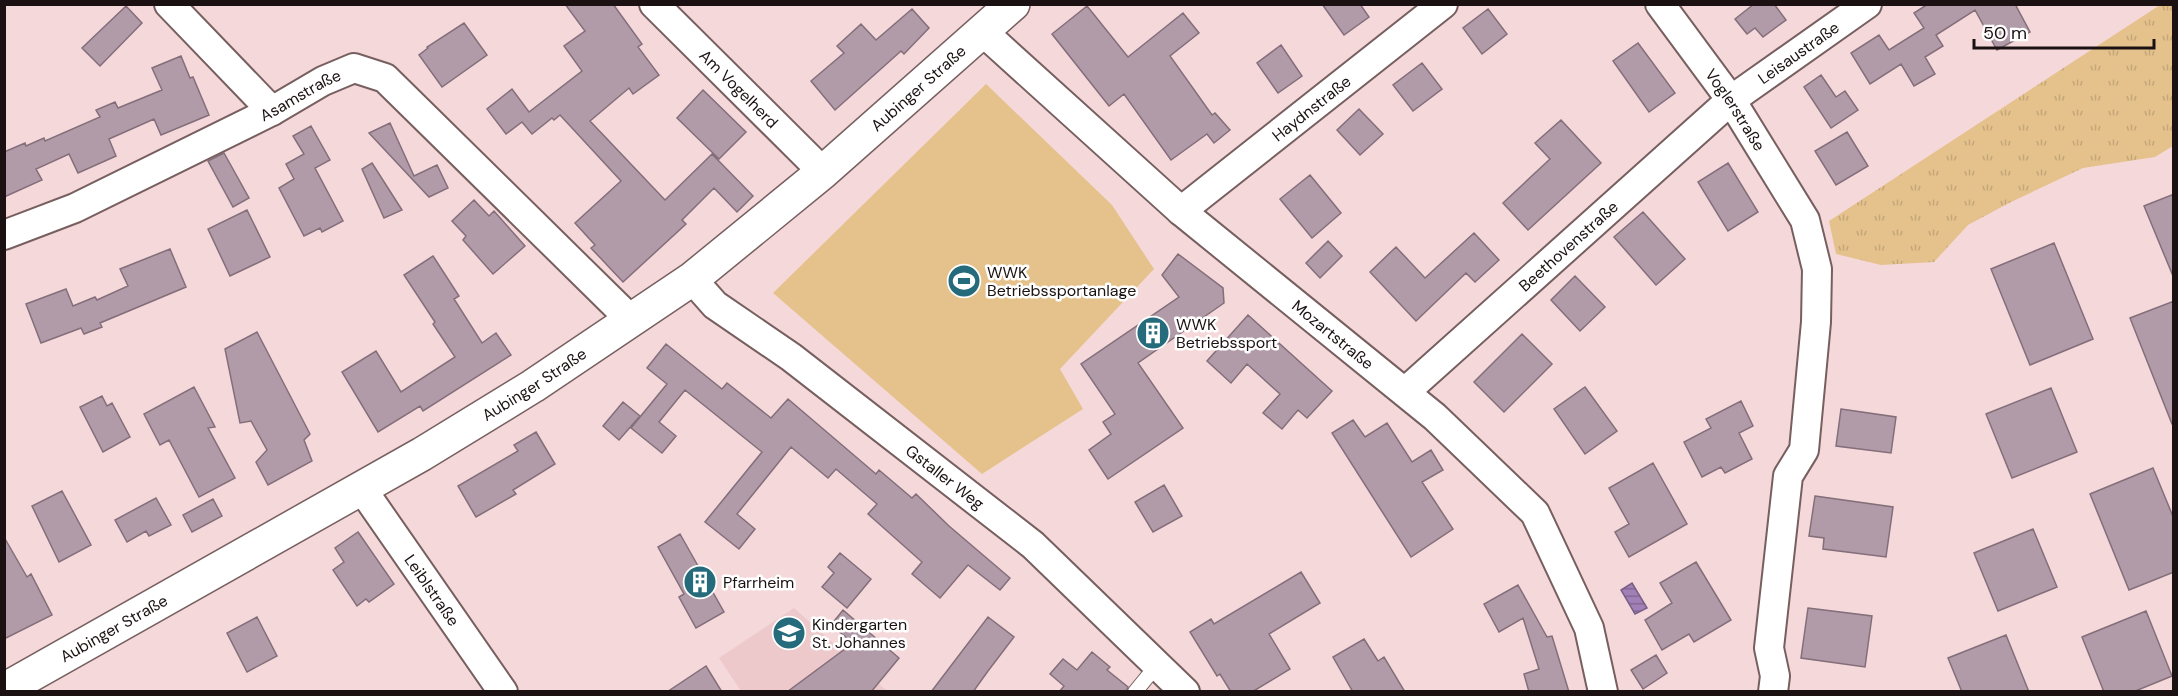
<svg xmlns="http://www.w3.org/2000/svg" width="2178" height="696" viewBox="0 0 2178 696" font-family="'DM Sans',sans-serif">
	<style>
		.built { fill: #edc9cb }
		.grass { fill: url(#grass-tufts) }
		.garden { fill: #e5c28c }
		.water { fill: url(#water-rules); stroke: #795f86; stroke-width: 1.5 }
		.building { fill: #b29ba8; stroke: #836e7a; stroke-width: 1.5 }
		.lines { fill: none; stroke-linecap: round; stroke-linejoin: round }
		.lane-casing { stroke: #775f60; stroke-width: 16 }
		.street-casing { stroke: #775f60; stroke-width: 32 }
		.secondary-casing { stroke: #775f60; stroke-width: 36 }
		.lane { stroke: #fff; stroke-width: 14 }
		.street { stroke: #fff; stroke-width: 28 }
		.secondary { stroke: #fff; stroke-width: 33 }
		.labels { text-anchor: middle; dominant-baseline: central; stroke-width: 5; stroke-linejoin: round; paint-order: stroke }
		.street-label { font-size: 16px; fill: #1b1112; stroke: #fff }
		.poi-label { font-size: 16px; fill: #1b1112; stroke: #fff; text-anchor: start }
	</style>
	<defs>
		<pattern id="grass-tufts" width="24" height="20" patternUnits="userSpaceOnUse" patternTransform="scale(1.5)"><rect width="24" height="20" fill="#e5c28c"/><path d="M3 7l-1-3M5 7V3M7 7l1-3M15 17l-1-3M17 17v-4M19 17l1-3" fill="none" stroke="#c4a678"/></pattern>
		<pattern id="water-rules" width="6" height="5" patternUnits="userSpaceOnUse" patternTransform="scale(1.5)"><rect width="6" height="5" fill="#a180b7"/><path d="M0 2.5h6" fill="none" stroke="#826793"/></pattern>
	</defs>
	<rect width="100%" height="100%" fill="#f5d8da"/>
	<path class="built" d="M794,608L887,691H741L719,658Z"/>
	<path class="grass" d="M2160,5H2173V146L2155,157L2083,168L2009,203L1968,225L1934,262L1881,265L1836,254L1829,221Z"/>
	<path class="garden" d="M986,84L1112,205L1154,269L1060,369L1083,409L982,474L773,293Z"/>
	<path class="water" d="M1632,583L1647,608L1635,614L1621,590Z"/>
	<path class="building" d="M565,4H613L642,44L638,47L659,75L633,94L629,88L590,121L665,200L712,154L753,196L737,212L714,188L682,220L686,224L623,282L591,248L595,245L575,223L621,181L560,115L554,120L552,118L532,134L522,122L506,134L487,109L512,89L529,112L582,71L564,46L585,31Z
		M1322,4H1360L1369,17L1344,35Z
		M1754,4H1774L1786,20L1763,37L1755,28L1747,34L1735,19Z
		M1928,4H2015L2030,32L1997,50L1975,10L1936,35L1943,46L1925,57L1935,74L1914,86L1901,64L1870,84L1851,53L1879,35L1889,50L1924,28L1914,13Z
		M126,6L142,23L100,66L82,48Z
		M1087,6L1128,57L1183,13L1199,33L1170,56L1212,115L1215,113L1230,130L1214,143L1207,134L1171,160L1124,94L1109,106L1052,34Z
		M912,9L929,28L904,54L901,51L835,110L811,81L844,53L837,46L861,24L876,40Z
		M1488,9L1507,34L1482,54L1463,28Z
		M464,23L487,55L442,87L419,55L428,48L427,47Z
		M1638,43L1675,93L1649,112L1613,61Z
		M1281,45L1302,76L1278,93L1257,63Z
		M181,56L190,78L193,77L209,115L161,135L154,119L109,139L116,156L78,173L69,154L36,169L42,180L4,197V152L25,143L26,146L44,138L45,141L100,117L96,110L115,102L118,108L162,90L152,68Z
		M1422,63L1442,89L1413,111L1393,85Z
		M1821,75L1836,97L1845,91L1858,110L1831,128L1804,87Z
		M703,90L746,132L719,159L677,118Z
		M1359,109L1383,134L1360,155L1337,130Z
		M1561,120L1601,163L1528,230L1503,203L1550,159L1535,143Z
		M390,123L414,176L437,165L448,188L429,197L369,133Z
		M311,126L330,160L315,168L343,221L322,232L320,228L304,236L279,188L294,179L286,164L304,154L293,136Z
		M1847,132L1868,166L1836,185L1815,151Z
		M224,153L249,198L233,207L208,161Z
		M372,163L402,210L384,218L362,169Z
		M1728,163L1758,212L1728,231L1698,182Z
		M1310,175L1341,213L1312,238L1280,199Z
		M2174,194V276H2173L2144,206Z
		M474,200L489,216L494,211L525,246L493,274L463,240L466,236L452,221Z
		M247,210L270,257L230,276L208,229Z
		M1643,212L1685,259L1656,285L1614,237Z
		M1474,233L1499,260L1475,282L1466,273L1416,321L1370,272L1396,247L1425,278Z
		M1328,241L1342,256L1320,278L1306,263Z
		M2054,243L2093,339L2030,365L1991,269Z
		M170,249L186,287L100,323L102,327L84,334L81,328L41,343L26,304L66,289L73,306L95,297L97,300L128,286L120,269Z
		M1178,254L1223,288L1224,303L1138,363L1183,428L1108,479L1089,450L1111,434L1103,422L1115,414L1081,364L1179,297L1162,275Z
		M433,256L459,296L454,299L482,343L496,333L511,355L423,411L420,406L378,432L342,372L376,351L401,392L455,357L433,324L435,322L404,275Z
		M1575,276L1605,307L1580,331L1551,300Z
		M2174,301V424H2172L2130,318Z
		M1248,315L1332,391L1307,418L1298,410L1282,429L1263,413L1280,394L1247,364L1231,383L1207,361Z
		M257,332L310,434L304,440L312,461L268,485L256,462L267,450L251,421L240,423L225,349Z
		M1522,334L1552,364L1504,412L1474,382Z
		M666,344L722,389L727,383L771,418L788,399L876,474L879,470L912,498L916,494L949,526L1010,578L1000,590L968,565L940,598L912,574L922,562L868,514L877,504L836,469L828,478L791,447L737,514L755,529L739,549L705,522L762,452L685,390L659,422L676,436L662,453L631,428L667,384L647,368Z
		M194,387L215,427L208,428L235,478L199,497L169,440L160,445L144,414Z
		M1585,387L1617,431L1585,454L1554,409Z
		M2051,388L2077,452L2012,478L1986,414Z
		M102,396L107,406L112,403L130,437L103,452L80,407Z
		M1741,401L1753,426L1739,433L1752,459L1725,473L1721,467L1702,477L1684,442L1711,428L1706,419Z
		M623,402L640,416L619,440L603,426Z
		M1841,409L1896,417L1891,453L1836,446Z
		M1353,420L1365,437L1387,423L1412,462L1431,450L1443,470L1422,482L1453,529L1411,557L1332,433Z
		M536,432L555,464L513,490L516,494L476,517L458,486L518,451L514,445Z
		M1653,463L1687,524L1629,557L1615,532L1629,524L1609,488Z
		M2153,468L2174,519V572L2129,590L2090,494Z
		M1164,485L1182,516L1153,532L1135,502Z
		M62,491L91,545L59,562L32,506Z
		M1815,496L1893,507L1886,557L1823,549L1824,538L1809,536Z
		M156,498L171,525L149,536L146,531L127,542L115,520Z
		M213,499L222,516L192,532L183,515Z
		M2033,529L2057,587L1998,611L1974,553Z
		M358,532L394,584L369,602L366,599L357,606L333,570L344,562L335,548Z
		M680,534L724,612L696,628L679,597L684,594L658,547Z
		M4,537L27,577L31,574L52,615L4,639Z
		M840,553L871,579L847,608L822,587L834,573L828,567Z
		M1696,562L1731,620L1694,642L1689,634L1662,650L1645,620L1672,603L1660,583Z
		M1301,572L1320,603L1269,634L1290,669L1252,692H1231L1220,674L1217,676L1190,632L1211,619L1214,624Z
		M1518,585L1547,637L1552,636L1569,692H1529L1524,674L1539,669L1523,618L1499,632L1484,604Z
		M1808,608L1872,616L1865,667L1801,658Z
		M843,610L899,658L871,692H787L853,643L831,625Z
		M2146,611L2172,676L2133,692H2104L2082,637Z
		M257,617L277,656L247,672L227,633Z
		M988,617L1014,637L988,671L973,692H931Z
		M2006,635L2029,692H1962L1948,658Z
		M1364,639L1378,661L1384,657L1405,692H1353L1333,657Z
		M1092,652L1110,667L1107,670L1128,687L1126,692H1059L1064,686L1050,674L1063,659L1077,670Z
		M1656,655L1667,673L1643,689L1631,670Z
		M706,666L722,692H667Z"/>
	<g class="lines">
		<g class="lane-casing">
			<path id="lane" d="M1135,692L1157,665"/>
		</g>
		<g class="street-casing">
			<g id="street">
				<path d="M169,4L272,111"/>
				<path id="s1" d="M654,4L823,172"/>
				<path id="s2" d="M1660,4L1731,100L1805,220L1817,269L1816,322L1804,450L1788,476L1769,648L1775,676L1773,692"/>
				<path id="s3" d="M982,31L1181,211L1435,417L1535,513L1589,628L1603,692"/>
				<path id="s4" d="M1181,211L1443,4"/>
				<path id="s5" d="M4,235L75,208L272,111L323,81L354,68L385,78L630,319"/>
				<path id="s6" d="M692,279L715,305L791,357L1033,545L1185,692"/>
				<path id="s7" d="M1405,392L1731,100L1867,4"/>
				<path id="s8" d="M362,489L503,692"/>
			</g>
		</g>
		<g class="secondary-casing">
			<g id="secondary">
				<path id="s9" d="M4,690L422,454L533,386L692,279L823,172L1013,4"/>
			</g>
		</g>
		<use href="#lane" class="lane"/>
		<use href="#street" class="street"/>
		<use href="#secondary" class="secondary"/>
	</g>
	<defs>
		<g id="stadium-disc" transform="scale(1.725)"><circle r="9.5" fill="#266b7b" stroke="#fff"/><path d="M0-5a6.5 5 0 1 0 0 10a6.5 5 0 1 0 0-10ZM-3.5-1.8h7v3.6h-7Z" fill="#fff"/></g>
		<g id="building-disc" transform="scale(1.725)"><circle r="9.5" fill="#266b7b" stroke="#fff"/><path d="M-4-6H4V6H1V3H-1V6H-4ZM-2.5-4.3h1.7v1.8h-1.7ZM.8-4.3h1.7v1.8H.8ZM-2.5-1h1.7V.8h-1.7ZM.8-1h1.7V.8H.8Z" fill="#fff"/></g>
		<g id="school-disc" transform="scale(1.725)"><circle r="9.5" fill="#266b7b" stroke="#fff"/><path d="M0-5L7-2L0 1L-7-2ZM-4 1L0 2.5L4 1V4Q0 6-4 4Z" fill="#fff"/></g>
	</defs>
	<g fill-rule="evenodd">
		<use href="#stadium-disc" x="964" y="281"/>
		<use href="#building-disc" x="1153" y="333"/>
		<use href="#building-disc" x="700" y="582"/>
		<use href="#school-disc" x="789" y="633"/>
	</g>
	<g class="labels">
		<g class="street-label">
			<text stroke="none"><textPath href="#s7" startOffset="520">Leisaustraße</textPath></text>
			<text stroke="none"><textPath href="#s9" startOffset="1098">Aubinger Straße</textPath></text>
			<text stroke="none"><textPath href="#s1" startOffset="120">Am Vogelherd</textPath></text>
			<text stroke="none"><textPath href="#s5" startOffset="328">Asamstraße</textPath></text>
			<text stroke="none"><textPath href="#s4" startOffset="166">Haydnstraße</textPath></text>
			<text stroke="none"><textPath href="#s2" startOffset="130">Voglerstraße</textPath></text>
			<text stroke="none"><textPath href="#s7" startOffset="219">Beethovenstraße</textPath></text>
			<text stroke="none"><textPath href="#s3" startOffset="464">Mozartstraße</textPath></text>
			<text stroke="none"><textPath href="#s9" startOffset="612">Aubinger Straße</textPath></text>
			<text stroke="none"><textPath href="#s6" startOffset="322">Gstaller Weg</textPath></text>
			<text stroke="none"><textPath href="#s8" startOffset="123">Leiblstraße</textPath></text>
			<text stroke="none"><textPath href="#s9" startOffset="126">Aubinger Straße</textPath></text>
		</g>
		<g class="poi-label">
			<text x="987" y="272">WWK<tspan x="987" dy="18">Betriebssportanlage</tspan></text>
			<text x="1176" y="324">WWK<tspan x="1176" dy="18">Betriebssport</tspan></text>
			<text x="723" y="582">Pfarrheim</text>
			<text x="812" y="624">Kindergarten<tspan x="812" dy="18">St. Johannes</tspan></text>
		</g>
	</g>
	<rect width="2178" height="696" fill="none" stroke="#1b1112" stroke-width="12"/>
	<path d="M1974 39v9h180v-9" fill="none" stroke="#1b1112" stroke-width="3"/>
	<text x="1983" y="39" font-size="18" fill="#1b1112" stroke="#ffffff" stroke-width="4.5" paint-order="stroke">50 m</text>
</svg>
